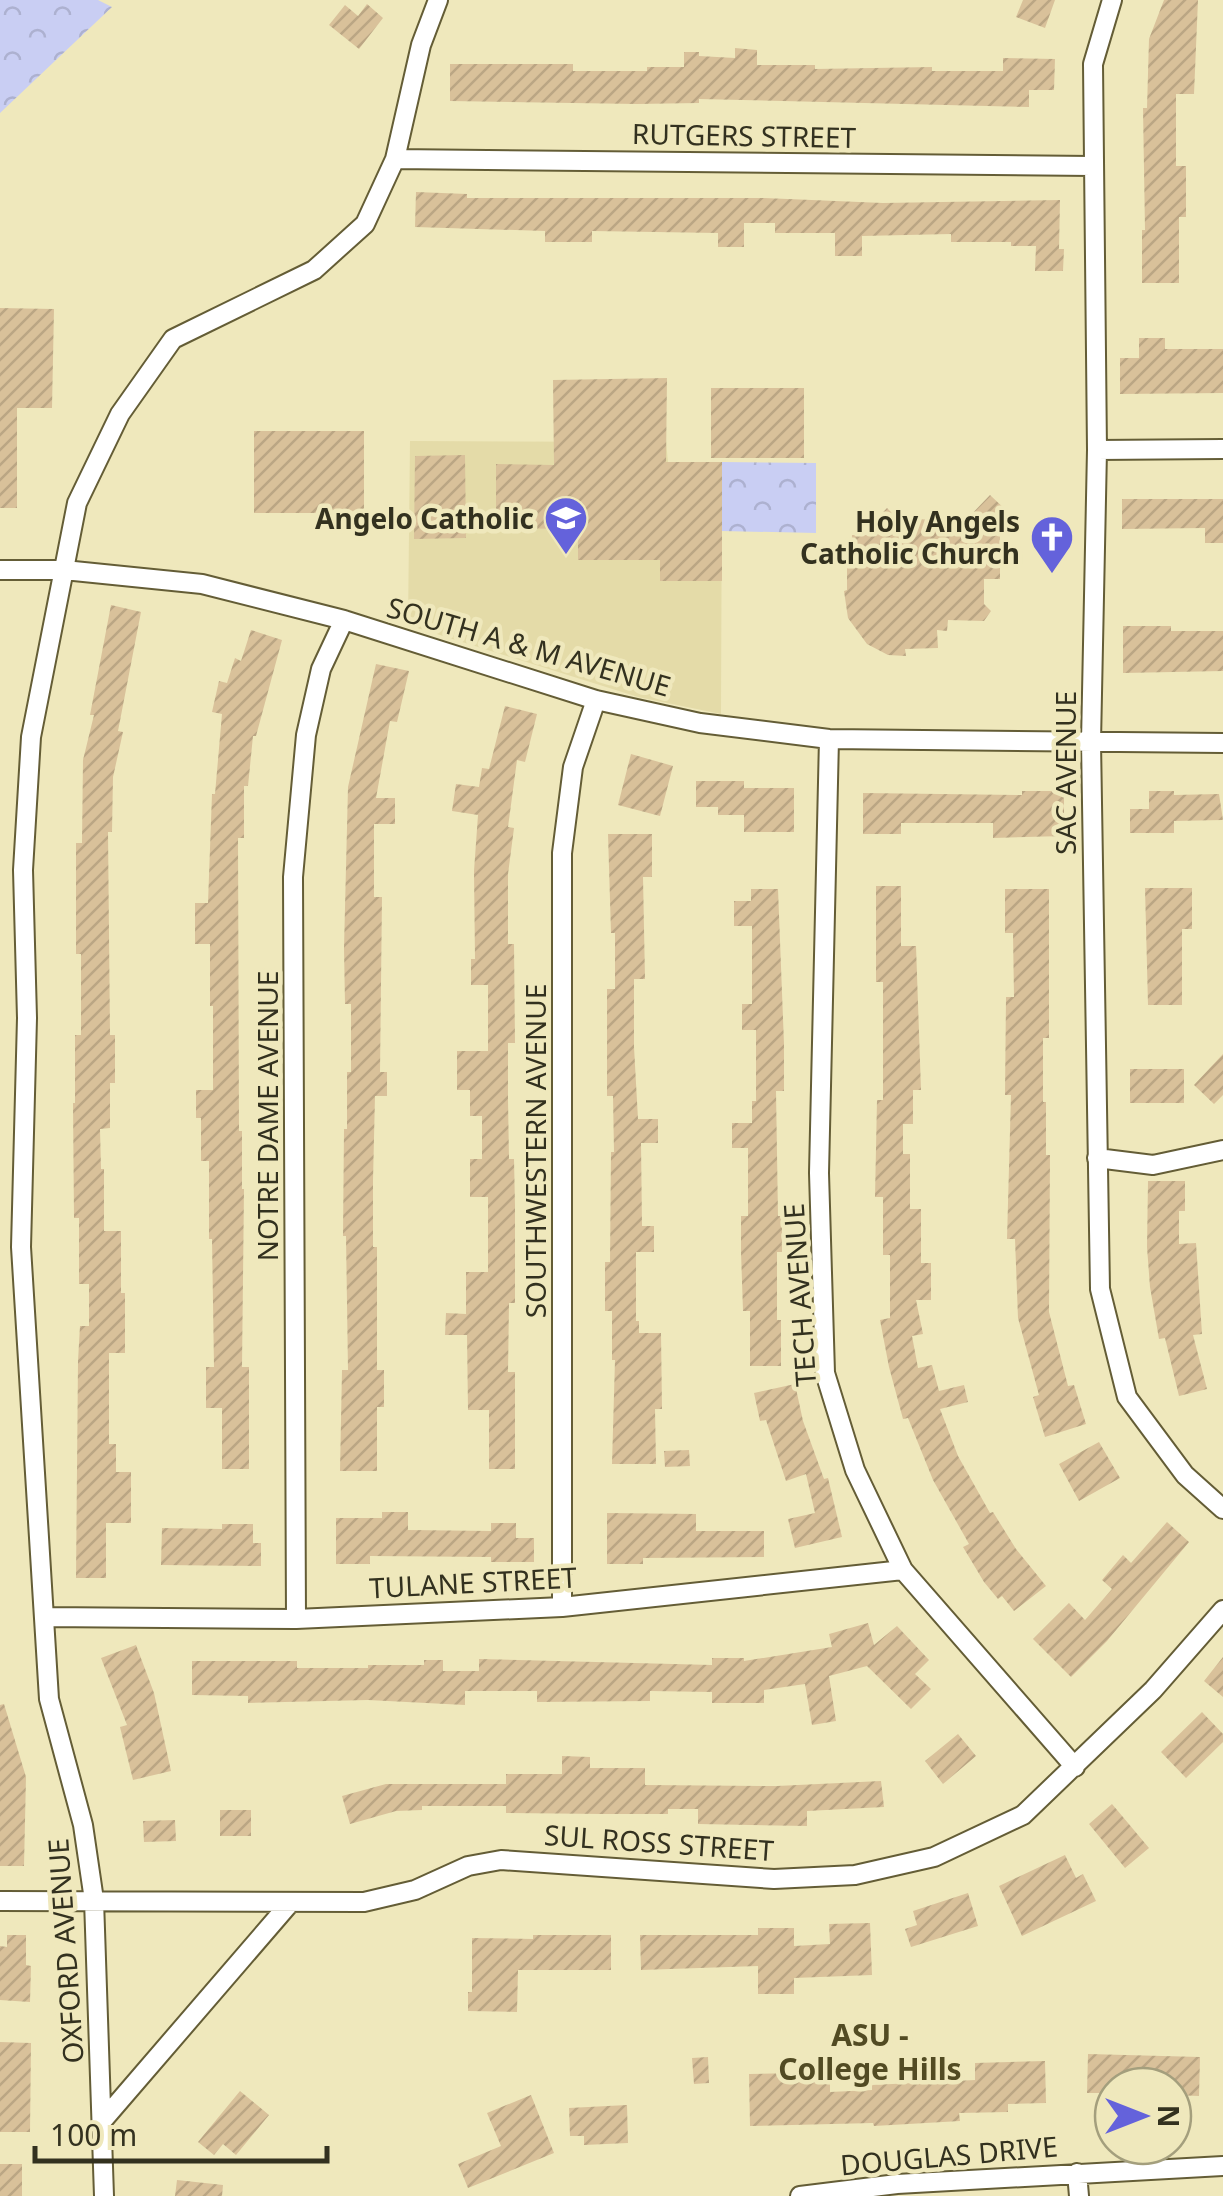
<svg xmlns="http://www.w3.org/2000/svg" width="1223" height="2196" viewBox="0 0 1223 2196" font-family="'Noto Sans',sans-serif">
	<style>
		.built { fill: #e4dba8 }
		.park { fill: url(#park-crowns) }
		.building { fill: url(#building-hatch) }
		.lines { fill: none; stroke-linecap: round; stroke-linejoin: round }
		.minor-casing { stroke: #645d36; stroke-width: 22 }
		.minor { stroke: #fff; stroke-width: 18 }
		.labels { text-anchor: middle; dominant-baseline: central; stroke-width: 9; stroke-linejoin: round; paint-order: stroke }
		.street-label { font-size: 28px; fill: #33311f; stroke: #efe8bc }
		.poi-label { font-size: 28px; font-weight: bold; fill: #33311f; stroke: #efe8bc; text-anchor: end }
		.neighbourhood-label { font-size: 30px; font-weight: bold; fill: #524b23; stroke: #efe8bc }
	</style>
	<defs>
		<pattern id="park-crowns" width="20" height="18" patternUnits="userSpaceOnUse" patternTransform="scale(2.5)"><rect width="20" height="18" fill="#c9cef3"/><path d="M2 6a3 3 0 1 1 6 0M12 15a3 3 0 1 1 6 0" fill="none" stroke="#adb1d0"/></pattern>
		<pattern id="building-hatch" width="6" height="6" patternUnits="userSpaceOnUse" patternTransform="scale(2.5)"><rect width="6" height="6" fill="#d9c19a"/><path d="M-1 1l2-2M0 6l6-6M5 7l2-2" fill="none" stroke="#bba684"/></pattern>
	</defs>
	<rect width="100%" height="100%" fill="#efe8bc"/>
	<path class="built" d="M410,441L666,442L668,462H722L721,714L638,697L408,625Z"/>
	<path class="park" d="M0,0H98L112,7L0,113Z
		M722,462L816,463V533L722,531Z"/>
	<path class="building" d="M1023,0H1055L1045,28L1016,17Z
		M1164,0H1198L1194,94H1176V166H1186V217H1179V283H1142V230H1145L1143,108H1147L1149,39Z
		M367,4L383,18L359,49L329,25L345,5L358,16Z
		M735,48L757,50V65H815V69L932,67V71H1003V58L1055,59L1054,90H1029V107L699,99V103L637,104L450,101V64H573V71H647V67H684V52H699V56L735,58Z
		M416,192L467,194V198H764L883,203L1060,200L1059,249H1064L1063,271H1035L1036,246H1011V242H951V234L862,236V256H835V233H775V223H744V247H718V233L592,231V242H545V231L415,227Z
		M0,308L54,309L52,408H17V508H0Z
		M1139,338H1165V349H1223V393L1120,394V358H1139Z
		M667,378L666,462H722V581H660V560H578V529L496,528V464L554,465L553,380Z
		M711,388H804V458H711Z
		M254,431H364V513H254Z
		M465,455L466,538L414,539L415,456Z
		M990,495L1007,511L994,525L1000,532V579H984V604L991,611L984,621L948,620L947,631L937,630L938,648L905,649L906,656L888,655L867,644L848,618L844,591L847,590V565H851L852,535H861L887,508L898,519L966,520Z
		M1122,499H1223V543H1205V528L1122,529Z
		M111,605L141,612L118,731L123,732L113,777L112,832H108L110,1035H115V1083H110V1128L100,1129L101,1169H104V1231H121V1293H125V1353H109V1444H116V1472H131V1523H106V1578H76L78,1361L80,1326H89V1284H79V1218H74L73,1103H75V1035H81V954H76V843H82L83,760L94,715H90Z
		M1123,626H1171V631H1223V671L1123,673Z
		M251,630L282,640L256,736H253L248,786H244V838H238L239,1131H242V1189H244L242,1367H249V1469H222V1408H206V1367H214L212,1239H209V1161H201V1118H196V1090H213V1006H210V944H195V903H208L212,794H215L222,714L212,712L219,681L227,683L235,658L241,661Z
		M376,664L409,671L397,722L390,721L376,798H395V824H374V897H382L380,1072H387V1096H375L373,1180V1247H377V1370H384V1407H377V1471H340L342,1370H348L346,1236H343L344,1129H347V1072H351V1004H345L344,948L348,787Z
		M505,706L537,714L525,762L517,760L508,827L514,828L508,874V944H514L515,1043H508V1100L509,1159H514L515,1206V1303H509L508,1372H515V1469H489V1410H468L467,1335H445L446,1313L466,1314V1272H488V1197H470V1159H482V1116H470V1090H457V1051H488V985H471V959H475L474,871L478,815L452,811L456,784L479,787L482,768L489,769Z
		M631,754L673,766L660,816L618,805Z
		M696,781H744V788H794V832H744V815H718V807H696Z
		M1022,791H1064V836L993,838V823H901V834H863V793L1022,795Z
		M1149,791H1174V795L1219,794L1223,820L1174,821V833H1130V809H1149Z
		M608,834H652V877H643L645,979H634V1047L638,1119H658V1143H641L642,1226H654V1252H636V1321H639V1333H661L662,1409H655L656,1464H612L615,1360H612V1311H605V1262H610L611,1152H614L613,1096H607V989H615V933H611Z
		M876,886H901V946H916L921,1090H913V1124H903V1154H910V1209H921V1263H931V1300H916L923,1334L912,1336L918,1368L932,1365L939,1391L964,1385L968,1402L940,1409L958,1456L990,1513L993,1512L1016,1549L1046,1586L1014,1611L1002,1596L998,1599L984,1582L963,1547L969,1544L933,1480L908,1418L903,1419L889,1367L880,1320L890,1318V1255H883V1197H875L877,1100H883V982H876Z
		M1145,888H1192V929H1182V1005H1148Z
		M751,889H778L784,1044V1091H776L778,1216H782V1252H777V1320H781V1366H750V1311H743L741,1252V1216H748V1148H732V1123H752V1101H756V1030H742V1004H752V926H734V901H751Z
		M1005,889H1049V1038H1043V1102H1046V1155H1050L1049,1312L1068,1386L1074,1385L1086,1424L1045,1437L1033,1397L1039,1395L1018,1318L1015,1239H1007L1011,1095H1005L1006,997H1014L1013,933H1005Z
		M1223,1054V1095L1214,1104L1194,1085Z
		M1130,1069H1184V1103H1130Z
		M1148,1181H1185V1211H1179V1244L1196,1243L1202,1334L1193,1335L1207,1389L1179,1396L1165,1338L1159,1339L1150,1287L1147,1247Z
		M795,1384L803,1421L824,1479L828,1478L842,1537L795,1548L788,1519L815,1513L806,1474L786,1481L766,1420L760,1421L754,1393Z
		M1099,1442L1120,1478L1079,1501L1059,1464Z
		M689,1450L690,1466L665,1467L664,1451Z
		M382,1512H408V1530L491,1531V1523H516V1538H534V1562H491V1557L370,1556V1564H336V1518H382Z
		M607,1513L696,1514V1531H764V1557L643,1558V1564H607Z
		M1167,1522L1189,1542L1107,1641L1071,1677L1033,1639L1069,1603L1085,1620L1112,1589L1102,1580L1123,1555L1131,1563Z
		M222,1524H253V1543H261V1566L161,1565L162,1528L222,1529Z
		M868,1623L874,1645L897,1626L929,1660L915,1674L931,1689L911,1709L867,1666L829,1676L836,1721L812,1725L805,1684L764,1690V1703H712V1692L650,1691V1701L537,1702V1691H465V1705L368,1700L248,1703V1696L192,1695V1661H297V1668H368V1665H424V1660H443V1671H479V1659L712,1665V1658H744V1661L832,1647L829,1634Z
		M136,1645L154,1693L171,1771L133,1780L120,1727L127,1725L101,1658Z
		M1223,1657V1697L1204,1681Z
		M4,1704L26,1777L24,1866H0V1705Z
		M1202,1712L1223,1734V1742L1186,1778L1161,1752Z
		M958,1734L976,1756L943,1784L925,1761Z
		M562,1756L590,1757V1768H645V1785L777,1786L881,1781L884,1807L807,1811V1826L698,1824V1809H668V1814H602L506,1813V1806H422V1810L396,1811L350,1824L342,1796L386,1784H506V1774H562Z
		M1112,1804L1149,1848L1125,1868L1089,1824Z
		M220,1810H251V1836H220Z
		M175,1820L176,1841L144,1842L143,1821Z
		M1065,1855L1076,1878L1083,1874L1096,1901L1022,1936L999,1886Z
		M968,1893L978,1926L911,1947L905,1929L917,1925L913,1911Z
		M870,1923L872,1975L794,1978V1994H758V1966L641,1970L640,1935H758V1928H794V1946L830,1944L829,1924Z
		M7,1935H26V1965L31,1966L30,2002L0,2000V1946L7,1947Z
		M533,1935H611V1970H518L517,2012L468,2011V1992H472V1938L533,1939Z
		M0,2042L31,2043L30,2132H0Z
		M1088,2054L1200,2057L1199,2096L1173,2095V2086H1113V2093H1087Z
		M708,2057L709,2083L694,2084L692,2058Z
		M1045,2061L1046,2103L1008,2104V2112L959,2113L960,2121L874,2126L873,2123L750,2126L749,2074L830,2072V2092L872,2090V2085L975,2080V2063Z
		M240,2091L269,2115L236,2155L223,2144L214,2155L198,2142Z
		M531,2095L554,2153L468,2188L458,2164L501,2146L487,2113Z
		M627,2105L628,2143L584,2145V2136H570L569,2108Z
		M0,2164H22V2196H0Z
		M177,2180L223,2185L222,2196H175Z"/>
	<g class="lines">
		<g class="minor-casing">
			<path id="minor" d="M1112,0L1093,64L1097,450L1091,742L1100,1289L1127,1397L1185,1475L1223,1509
				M395,159L1092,166
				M1097,450L1223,449
				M0,570H64L202,584L344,620L596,700L700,723L829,739L1223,743
				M829,739L819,1173L825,1373L855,1470L903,1570L1075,1767
				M1097,1158L1153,1165L1223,1150
				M562,1607V853L573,767L596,700
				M45,1617L296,1619L562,1607L903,1570
				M296,1619L293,877L306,735L321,669L344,620
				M0,1901L364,1902L415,1890L468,1866L501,1860L774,1879L855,1875L934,1857L1023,1815L1153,1690L1223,1610
				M104,2119L290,1903
				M1077,2173L1079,2196
				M104,2196L94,1900L83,1825L49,1699L21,1247L27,1018L23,870L31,737L77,503L120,414L173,339L314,270L365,224L395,159L421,45L438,0
				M800,2196L897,2184L1223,2166"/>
		</g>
		<use href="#minor" class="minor"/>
	</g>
	<defs>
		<g id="school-pin" transform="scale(2.25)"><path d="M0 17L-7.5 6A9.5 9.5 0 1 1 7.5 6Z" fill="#6462db" stroke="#efe8bc"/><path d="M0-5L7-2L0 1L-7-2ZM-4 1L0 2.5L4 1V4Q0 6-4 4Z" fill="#fff"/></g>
		<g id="church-pin" transform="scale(2.25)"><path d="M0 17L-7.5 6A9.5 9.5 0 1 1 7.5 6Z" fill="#6462db" stroke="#efe8bc"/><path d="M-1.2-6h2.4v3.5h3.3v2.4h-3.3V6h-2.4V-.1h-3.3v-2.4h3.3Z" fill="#fff"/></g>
	</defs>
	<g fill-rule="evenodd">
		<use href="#school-pin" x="566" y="518"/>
		<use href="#church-pin" x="1052" y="537"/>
	</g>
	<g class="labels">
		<g class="street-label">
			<text transform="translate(744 135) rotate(1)">RUTGERS STREET</text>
			<text transform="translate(529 646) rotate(16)">SOUTH A &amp; M AVENUE</text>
			<text transform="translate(1065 773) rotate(-90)">SAC AVENUE</text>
			<text transform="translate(267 1116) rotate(-90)">NOTRE DAME AVENUE</text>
			<text transform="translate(535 1151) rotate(-90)">SOUTHWESTERN AVENUE</text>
			<text transform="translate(799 1295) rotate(-94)">TECH AVENUE</text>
			<text transform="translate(473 1582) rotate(-3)">TULANE STREET</text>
			<text transform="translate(659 1842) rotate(4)">SUL ROSS STREET</text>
			<text transform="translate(65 1951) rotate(-94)">OXFORD AVENUE</text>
			<text transform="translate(949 2155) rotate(-5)">DOUGLAS DRIVE</text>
		</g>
		<g class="poi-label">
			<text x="534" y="518">Angelo Catholic</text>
			<text x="1020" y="521">Holy Angels<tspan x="1020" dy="32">Catholic Church</tspan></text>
		</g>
		<g class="neighbourhood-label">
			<text x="870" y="2034">ASU -<tspan x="870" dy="34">College Hills</tspan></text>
		</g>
	</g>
	<g transform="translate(1143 2116) rotate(90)"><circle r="48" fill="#efe8bc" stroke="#a49f7d" stroke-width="2.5"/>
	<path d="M0-8L18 38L0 25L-18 38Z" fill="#6462db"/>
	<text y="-15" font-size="28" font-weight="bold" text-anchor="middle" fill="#33311f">N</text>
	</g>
	<path d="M35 2146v15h292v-15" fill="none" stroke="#33311f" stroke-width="5"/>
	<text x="50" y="2146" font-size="30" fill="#33311f" stroke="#efe8bc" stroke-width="8" paint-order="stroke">100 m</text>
</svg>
